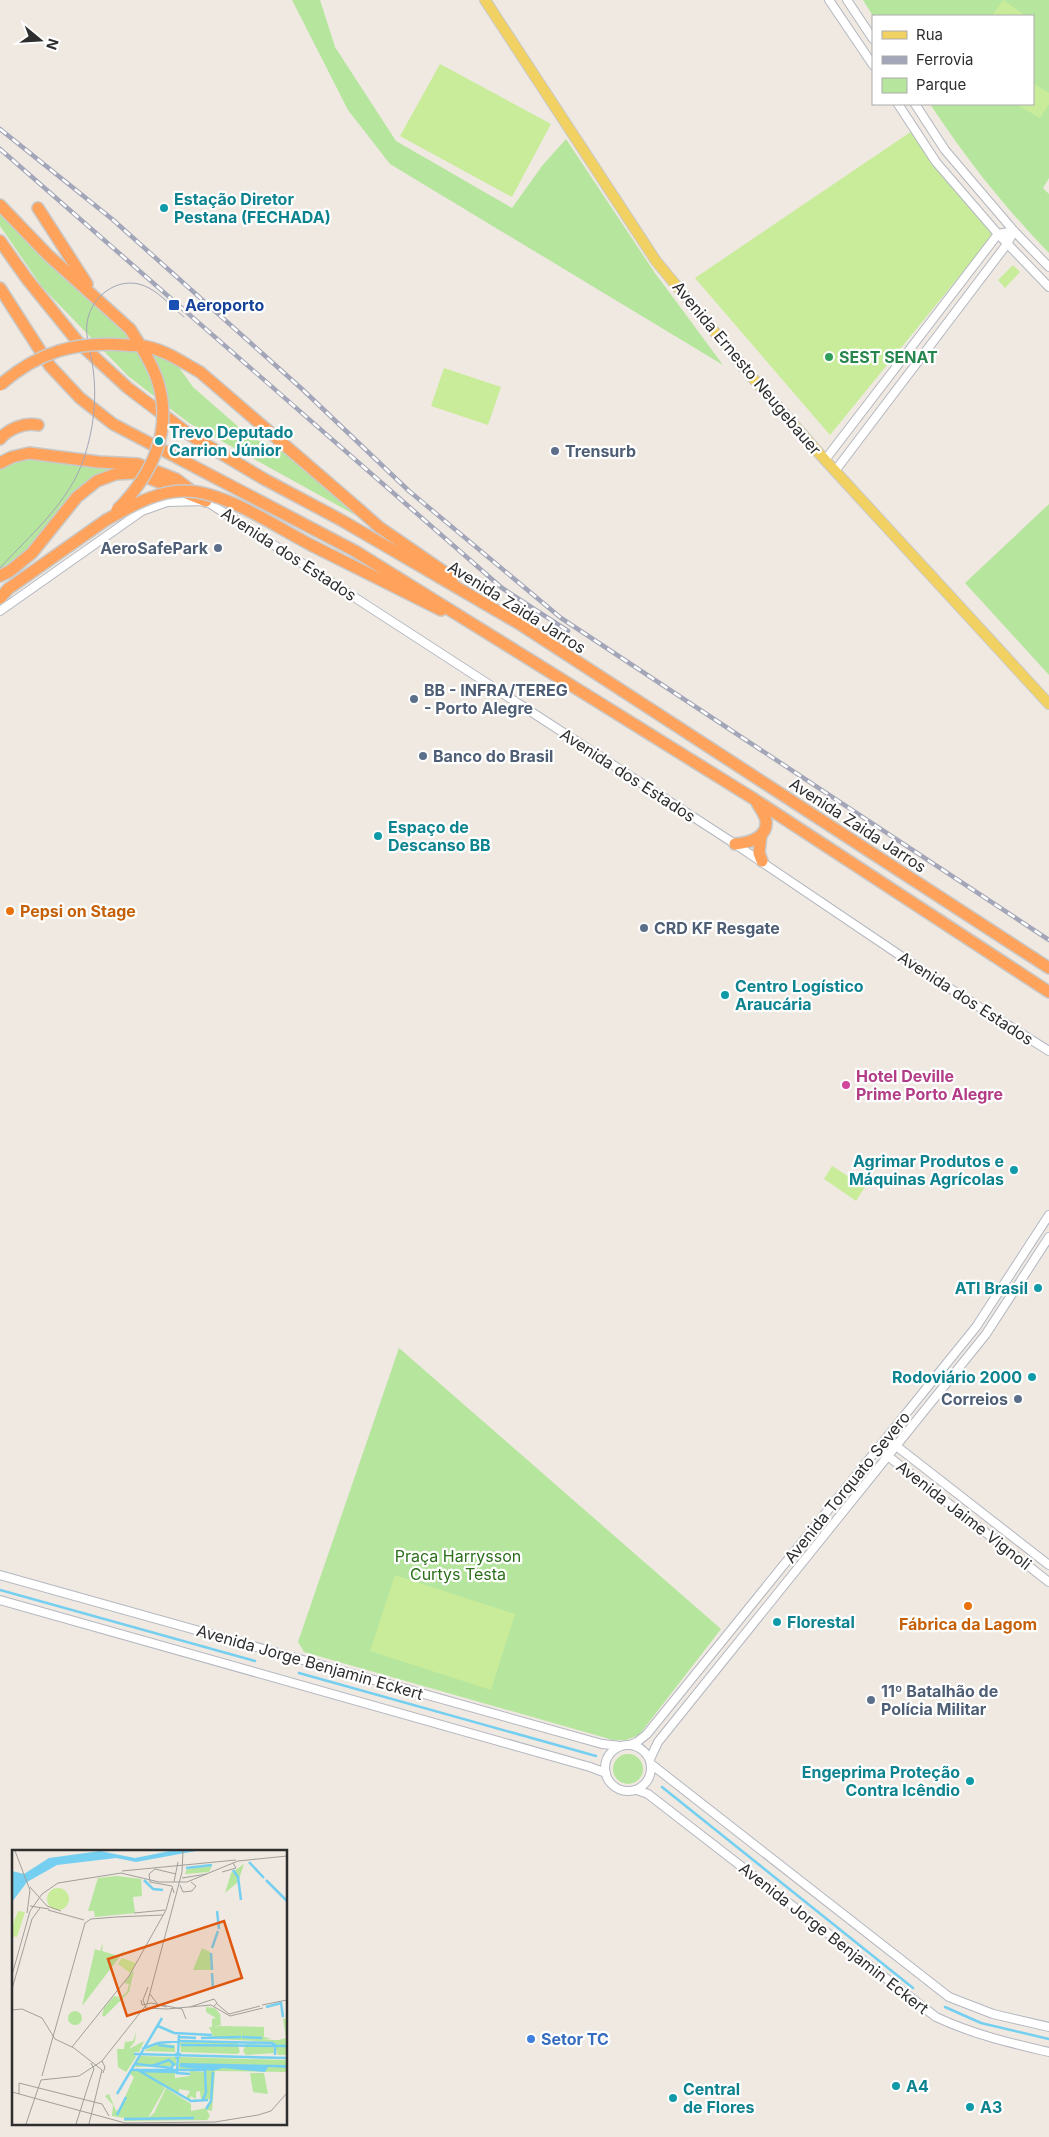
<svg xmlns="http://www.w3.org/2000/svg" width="1049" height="2137" viewBox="0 0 1049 2137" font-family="Inter,sans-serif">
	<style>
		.green { fill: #b6e59e }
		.pitch { fill: #c9ec9a }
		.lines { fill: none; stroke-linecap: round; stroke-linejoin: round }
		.stream { stroke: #75cff0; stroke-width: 2.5 }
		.minor-casing { stroke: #b4b7c1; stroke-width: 10 }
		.major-casing { stroke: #c9c9c9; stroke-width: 12 }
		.highway-casing { stroke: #c9c9c9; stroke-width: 14 }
		.minor { stroke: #fff; stroke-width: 8 }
		.major { stroke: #f2d163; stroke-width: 10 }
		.highway { stroke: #ffa35c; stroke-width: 11 }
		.tram { stroke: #a3a6b8; stroke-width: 1 }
		.rail-casing { stroke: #a3a6b8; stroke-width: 4.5 }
		.rail { stroke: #fff; stroke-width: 2.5; stroke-dasharray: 8; stroke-linecap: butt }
		.highway-bridge-casing { stroke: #c9c9c9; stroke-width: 14; stroke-linecap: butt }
		.highway-bridge { stroke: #ffa35c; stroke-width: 11 }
		.culture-dot { fill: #0f9aa8; stroke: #fff; stroke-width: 2 }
		.transit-dot { fill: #1a4fb4; stroke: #fff; stroke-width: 2 }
		.leisure-dot { fill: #2e9e5b; stroke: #fff; stroke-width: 2 }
		.service-dot { fill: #5c6f8a; stroke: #fff; stroke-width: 2 }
		.food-dot { fill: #e8710a; stroke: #fff; stroke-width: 2 }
		.hotel-dot { fill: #d1479c; stroke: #fff; stroke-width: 2 }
		.shop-dot { fill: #3f7fe0; stroke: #fff; stroke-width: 2 }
		.labels { text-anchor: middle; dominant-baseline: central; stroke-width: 4.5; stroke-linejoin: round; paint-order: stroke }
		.culture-label { font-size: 16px; font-weight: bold; fill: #0d838f; stroke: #fff; text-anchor: start }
		.transit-label { font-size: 16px; font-weight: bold; fill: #164399; stroke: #fff; text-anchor: start }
		.leisure-label { font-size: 16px; font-weight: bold; fill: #27864d; stroke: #fff; text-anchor: start }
		.street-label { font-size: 16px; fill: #2e2e2e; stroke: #fff }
		.service-label { font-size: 16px; font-weight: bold; fill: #4e5e75; stroke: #fff; text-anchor: start }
		.food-label { font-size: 16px; font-weight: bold; fill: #c56008; stroke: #fff; text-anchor: start }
		.hotel-label { font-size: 16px; font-weight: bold; fill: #b23c85; stroke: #fff; text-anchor: start }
		.park-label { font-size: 16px; fill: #2c6e1b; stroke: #fff }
		.shop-label { font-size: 16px; font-weight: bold; fill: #366cbe; stroke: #fff; text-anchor: start }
		.inset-river { fill: none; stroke: #75cff0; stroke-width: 2.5 }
		.inset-road { fill: none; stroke: #a29e99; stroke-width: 1 }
		.view { fill: #df570e; fill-opacity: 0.15; stroke: #df570e; stroke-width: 2.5 }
		.inset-edge { fill: none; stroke: #2e2e2e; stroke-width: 2.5 }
	</style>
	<rect width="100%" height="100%" fill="#efe9e1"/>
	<path class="green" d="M292,0H320L335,47L396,141L512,208L542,166L566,139L655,273L723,365L390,164L348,110Z
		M863,0H1049V178L1043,188L1049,194V253C1004,207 965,157 930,104H1033V16H873Z
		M0,212L123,329L178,366L193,387L250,437L282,451L357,516L189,423L128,376L42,287L0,226Z
		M25,457L136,468L95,476L75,494L34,546L12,565L0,571V468Z
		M1049,504V675L965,583Z
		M399,1348L721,1629L639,1735L626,1740H613L304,1652L298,1642Z
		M613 1769a15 15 0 1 1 30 0a15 15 0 1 1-30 0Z"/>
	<path class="pitch" d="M1003,0L1026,16H992Z
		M440,64L551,124L512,197L400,136Z
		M1033,83L1049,93V104L1040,118L1016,104H1033Z
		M912,131L963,200L993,235L830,435L695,278Z
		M1013,265L1020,272L1005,288L998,280Z
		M444,368L501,387L488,425L431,406Z
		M832,1166L865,1187L856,1201L824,1179Z
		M395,1575L515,1614L491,1690L370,1651Z"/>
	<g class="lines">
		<path class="stream" d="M0,1590L255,1661
			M299,1673L596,1756
			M662,1787L913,1988
			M945,2007L981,2023L1049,2039"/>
		<g class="minor-casing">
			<path id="minor" d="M829,0L873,65
				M847,0L873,39
				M898,104L936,162L998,234L1049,287
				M915,104L945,150L1014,231L1049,267
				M825,460L998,234L1014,231
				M835,471L1007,244L1014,231
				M0,611L142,511L167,502L206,501L735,844L935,979L1049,1051
				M886,1438L1049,1565
				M884,1453L1049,1582
				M0,1575L602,1744L621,1746
				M0,1600L590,1767L606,1773
				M605 1768a23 23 0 1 1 46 0a23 23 0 1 1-46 0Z
				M630,1745L637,1742L647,1734L976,1327L1049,1215
				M650,1759L658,1742L986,1334L1049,1237
				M651,1764L949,1997L993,2014L1049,2027
				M637,1790L648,1794L936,2017C972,2034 1010,2043 1049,2052"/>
		</g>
		<g class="major-casing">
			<path id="major" d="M485,0L656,261L751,376L825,460L1049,704"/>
		</g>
		<g class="highway-casing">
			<path id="highway" d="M0,205L48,255L130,329
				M38,208L87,284
				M0,241L27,279L78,342L128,388L190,435L264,479L341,520L518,623L1049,968
				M0,288L50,366L80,398L113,424L355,551L754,799L1049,992
				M0,439C8,429 25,422 38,425
				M0,463L12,457L29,453L99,462L138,464L176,479L192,491
				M361,511L379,527L453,578
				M313,546L441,610
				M0,576L10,571L32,553L77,497L97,481L116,474L136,473L206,501
				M0,598L8,589L106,520
				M761,835L759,853L762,861
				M735,844C748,843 768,838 766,821C765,815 760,808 757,803"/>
		</g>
		<use href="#minor" class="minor"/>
		<use href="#major" class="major"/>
		<use href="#highway" class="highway"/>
		<path class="tram" d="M0,568C31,534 69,503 84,458C94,428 97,398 93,368C91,354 85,336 87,323C91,294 122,273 149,288C162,295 173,308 184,317"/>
		<g class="rail-casing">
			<path id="rail" d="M0,129L112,219L302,389L409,491L561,618L1049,940
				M0,149L502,588L568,631"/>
		</g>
		<use href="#rail" class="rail"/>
		<g class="highway-bridge-casing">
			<path id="highway-bridge" d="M0,385C38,352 75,341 125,345C132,346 140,345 148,347C167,351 183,363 200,372L361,511
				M117,510C152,475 174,430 157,379C151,361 140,345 130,329
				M106,520C130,507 157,490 186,491C224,491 278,528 313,546"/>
		</g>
		<use href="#highway-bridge" class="highway-bridge"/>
	</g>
	<g class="culture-dot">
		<circle cx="164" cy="208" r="5"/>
		<circle cx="159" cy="441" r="5"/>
		<circle cx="378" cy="836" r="5"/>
		<circle cx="725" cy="995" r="5"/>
		<circle cx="1014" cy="1170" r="5"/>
		<circle cx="1038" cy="1288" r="5"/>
		<circle cx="1032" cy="1377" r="5"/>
		<circle cx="777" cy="1622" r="5"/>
		<circle cx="970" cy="1781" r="5"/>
		<circle cx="896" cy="2086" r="5"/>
		<circle cx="673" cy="2098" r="5"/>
		<circle cx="970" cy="2107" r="5"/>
	</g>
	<rect class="transit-dot" x="168" y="299" width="12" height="12" rx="2.5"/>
	<circle class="leisure-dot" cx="829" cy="357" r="5"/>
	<g class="service-dot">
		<circle cx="555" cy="451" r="5"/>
		<circle cx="218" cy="548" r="5"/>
		<circle cx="414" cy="699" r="5"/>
		<circle cx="423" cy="756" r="5"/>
		<circle cx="644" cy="928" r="5"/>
		<circle cx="1018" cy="1399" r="5"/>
		<circle cx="871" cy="1700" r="5"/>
	</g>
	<g class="food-dot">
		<circle cx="10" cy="911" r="5"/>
		<circle cx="968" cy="1606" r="5"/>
	</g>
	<circle class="hotel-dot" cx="846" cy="1085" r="5"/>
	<circle class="shop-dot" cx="531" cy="2039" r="5"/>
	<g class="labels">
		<g class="culture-label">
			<text x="174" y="199">Estação Diretor<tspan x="174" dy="18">Pestana (FECHADA)</tspan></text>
			<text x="169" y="432">Trevo Deputado<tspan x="169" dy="18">Carrion Júnior</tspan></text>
			<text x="388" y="827">Espaço de<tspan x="388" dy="18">Descanso BB</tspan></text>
			<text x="735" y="986">Centro Logístico<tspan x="735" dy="18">Araucária</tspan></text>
			<text x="1004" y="1161" text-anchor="end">Agrimar Produtos e<tspan x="1004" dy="18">Máquinas Agrícolas</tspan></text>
			<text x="1028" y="1288" text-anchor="end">ATI Brasil</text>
			<text x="1022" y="1377" text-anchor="end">Rodoviário 2000</text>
			<text x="787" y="1622">Florestal</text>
			<text x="960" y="1772" text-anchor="end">Engeprima Proteção<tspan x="960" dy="18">Contra Icêndio</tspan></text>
			<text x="906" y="2086">A4</text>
			<text x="683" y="2089">Central<tspan x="683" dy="18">de Flores</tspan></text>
			<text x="980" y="2107">A3</text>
		</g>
		<g class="transit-label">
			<text x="185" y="305">Aeroporto</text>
		</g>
		<g class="leisure-label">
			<text x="839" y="357">SEST SENAT</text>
		</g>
		<g class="street-label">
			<text transform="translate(747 368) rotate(50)">Avenida Ernesto Neugebauer</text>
			<text transform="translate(289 554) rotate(33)">Avenida dos Estados</text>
			<text transform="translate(517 607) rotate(32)">Avenida Zaida Jarros</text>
			<text transform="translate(628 775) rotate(33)">Avenida dos Estados</text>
			<text transform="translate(858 825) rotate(33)">Avenida Zaida Jarros</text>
			<text transform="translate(966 998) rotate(33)">Avenida dos Estados</text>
			<text transform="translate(847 1487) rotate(-51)">Avenida Torquato Severo</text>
			<text transform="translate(964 1515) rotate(38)">Avenida Jaime Vignoli</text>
			<text transform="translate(310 1662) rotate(16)">Avenida Jorge Benjamin Eckert</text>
			<text transform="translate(834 1938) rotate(38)">Avenida Jorge Benjamin Eckert</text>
		</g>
		<g class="service-label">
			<text x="565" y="451">Trensurb</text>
			<text x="208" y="548" text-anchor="end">AeroSafePark</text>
			<text x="424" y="690">BB - INFRA/TEREG<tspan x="424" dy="18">- Porto Alegre</tspan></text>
			<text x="433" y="756">Banco do Brasil</text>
			<text x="654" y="928">CRD KF Resgate</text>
			<text x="1008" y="1399" text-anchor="end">Correios</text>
			<text x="881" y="1691">11º Batalhão de<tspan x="881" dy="18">Polícia Militar</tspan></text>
		</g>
		<g class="food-label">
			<text x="20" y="911">Pepsi on Stage</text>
			<text x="968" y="1624" text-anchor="middle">Fábrica da Lagom</text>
		</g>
		<g class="hotel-label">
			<text x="856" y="1076">Hotel Deville<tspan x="856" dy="18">Prime Porto Alegre</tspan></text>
		</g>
		<g class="park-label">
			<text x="458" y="1556">Praça Harrysson<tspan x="458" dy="18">Curtys Testa</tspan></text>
		</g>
		<g class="shop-label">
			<text x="541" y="2039">Setor TC</text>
		</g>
	</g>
	<g transform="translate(12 1850)">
		<rect width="275" height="275" fill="#efe9e1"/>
		<path d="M232,14L226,32L213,43L219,23ZM200,16L197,22L173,24L175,19ZM105,26L129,29L130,46L121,47L123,63L83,67L82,61H76L86,28ZM91,93L90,101L106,106L113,100L70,156L83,99L88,101ZM190,98L198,102L199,120H181ZM122,120L117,142L92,167L90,165L92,158L102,146L107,147L106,150L115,142L117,134L112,133ZM194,157L203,158L208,164L209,175L200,177V169L204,168L194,162ZM56 168a7 7 0 1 1 14 0a7 7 0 1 1-14 0ZM275,168V195L266,196L275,197V205H266L261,192L188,188L201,186L197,177L209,176L252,177V187L260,189L250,190H267L274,188L271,169ZM124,182L123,191L117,199L132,191L127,202H122L124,207L114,222L106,217L105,199H112L113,192L121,191ZM174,192L225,193L228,202L225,204L169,202L168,193ZM145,194L163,195V202L132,201ZM234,194L261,195L262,203L234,205L231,201ZM129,206L164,207V216L122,217ZM167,207L275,210V222L203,221L200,261L195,260L198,266L195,270L112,271V268L100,266L101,255L93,246L97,244L104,261L108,258L122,227L118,224L120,219L163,220V228L178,226V221L167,220L193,222V243L189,250L188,241L184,242V249L178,246V250L174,248L178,241L167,239V244L146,231L153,238L136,268L142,263L154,238L179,254V261L195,258L198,249L190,251L195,244L194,220L167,219ZM238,223H252L256,244L241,242Z" fill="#b6e59e"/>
		<path d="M35 49a11 11 0 1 1 22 0a11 11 0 1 1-22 0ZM6,61L13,62L5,87L0,86V77ZM110,108L124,113L118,123L106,114Z" fill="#c9ec9a"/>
		<path d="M88,1L123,8L158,1H184L124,12L104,8L45,15L15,32L0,52V21L12,24L37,8ZM168,213L275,215V218L256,217L253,222L211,218L201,221L168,217Z" fill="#75cff0"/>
		<path class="inset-river" d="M237,12L252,28M174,18L200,15M221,20L226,27L229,50M132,30L141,39L151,40M254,30L275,51M205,61L207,79M200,98L206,81M199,103L200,120M200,123L201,139M254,157L269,153L271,167M146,176L162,183L200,185M167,185L165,223L178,224M168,187L184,188M230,187L250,188M189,188L229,187M146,195L162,197M169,195L275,196M130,199L146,193L169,191L260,193L263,195V205M166,203L169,205L165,208L163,205ZM122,204L275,208M124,214L160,218L161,214M140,216L157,210L163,215M124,219L179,251L196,250M118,220H193L194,243L190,251M128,221L164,222M105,244L150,168M194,259L199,251L201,222M105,265L114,247M112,269L182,268"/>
		<path class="inset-road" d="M3,1L18,40L15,63M143,19L137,24L138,32L160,36L162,43M143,19L164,24M110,21L224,10M210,22L224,18L221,13M170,28L195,24M162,32L166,12M168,35L171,42L180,41L184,36L179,32M18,37L35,56L49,61M18,56L37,59M36,60L72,70M122,63L153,60M0,125L18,61L30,44L46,33L109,23L147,32H175L226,11L275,6M136,137L131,150L134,158L155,159M0,139L20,69L28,58M138,144L146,155L155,157M129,150L130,155L139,153L170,159L174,169M205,154L217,164L248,156M250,155L275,150M178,157L202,149L205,153L202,156M155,159L199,155L218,166L251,158M0,160L10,159L30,168L43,189L62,198L90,220L77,274M60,197L117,126L154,60L160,38M90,211L135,154L170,22L171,1M30,226L73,73L79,69L104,67L151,65M29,230L67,226L90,211L93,217L91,223M78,230L82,219L79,213M0,242L113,273L203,272L246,265L259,261L275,243M7,244V233L90,254L97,266M14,274L29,230M64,274L78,230"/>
		<path class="view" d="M212,71L230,128L115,166L96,109Z"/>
		<rect width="275" height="275" class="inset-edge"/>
	</g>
	<rect x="872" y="15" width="162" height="90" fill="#ffffff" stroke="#ababab"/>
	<rect x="882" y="31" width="25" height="8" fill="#f2d163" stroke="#ababab"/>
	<text x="916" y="40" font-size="15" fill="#2e2e2e">Rua</text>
	<rect x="882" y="56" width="25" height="8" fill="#a3a6b8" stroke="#ababab"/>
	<text x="916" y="65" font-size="15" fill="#2e2e2e">Ferrovia</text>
	<rect x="882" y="78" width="25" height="15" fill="#b6e59e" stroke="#ababab"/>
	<text x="916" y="90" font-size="15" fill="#2e2e2e">Parque</text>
	<g transform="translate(40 40) rotate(108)" stroke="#ffffff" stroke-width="4" paint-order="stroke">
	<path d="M0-4L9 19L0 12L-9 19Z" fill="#2e2e2e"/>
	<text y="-8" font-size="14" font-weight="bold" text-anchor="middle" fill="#2e2e2e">N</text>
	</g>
</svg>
